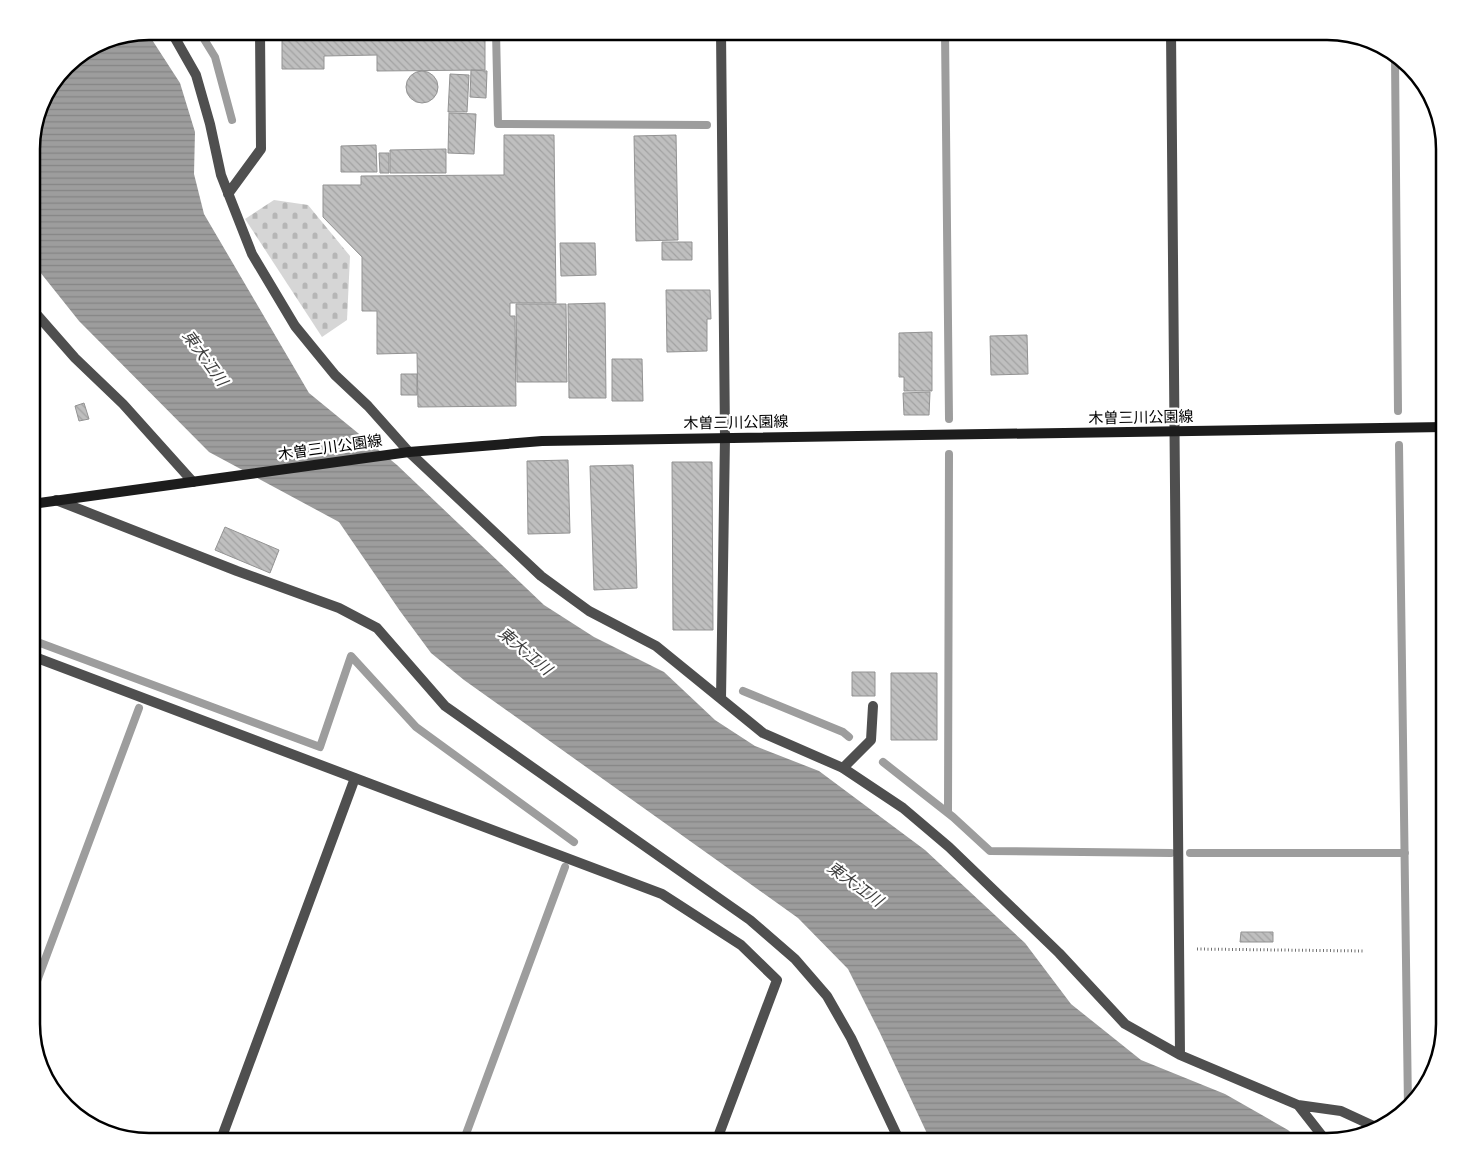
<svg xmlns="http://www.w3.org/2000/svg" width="1476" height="1173" viewBox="0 0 1476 1173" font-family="Helvetica,'Noto Sans JP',sans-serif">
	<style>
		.cemetery { fill: url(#cemetery-stones) }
		.water { fill: url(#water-rules) }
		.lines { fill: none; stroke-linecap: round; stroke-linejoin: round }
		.stream { stroke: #9d9d9d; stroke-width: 8 }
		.building { fill: url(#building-back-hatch); stroke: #939393 }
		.path { stroke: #717171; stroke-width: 3; stroke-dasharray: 1 2.5; stroke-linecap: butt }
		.service { stroke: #4f4f4f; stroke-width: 10 }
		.minor { stroke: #4f4f4f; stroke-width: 10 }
		.secondary { stroke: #1c1c1c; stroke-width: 10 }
		.labels { text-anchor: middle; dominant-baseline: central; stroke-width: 4.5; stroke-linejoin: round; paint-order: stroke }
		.street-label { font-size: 15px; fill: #000; stroke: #fff }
		.water-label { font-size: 16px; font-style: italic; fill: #3e3e3e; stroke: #fff }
		.rim { fill: none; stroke: #000; stroke-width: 2.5 }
	</style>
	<defs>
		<pattern id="cemetery-stones" width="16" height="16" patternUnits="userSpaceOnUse" patternTransform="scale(1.25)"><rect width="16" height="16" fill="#d6d6d6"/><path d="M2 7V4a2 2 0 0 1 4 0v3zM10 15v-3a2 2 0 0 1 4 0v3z" fill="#b6b6b6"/></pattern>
		<pattern id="water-rules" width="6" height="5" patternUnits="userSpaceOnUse" patternTransform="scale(1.25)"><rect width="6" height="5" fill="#9d9d9d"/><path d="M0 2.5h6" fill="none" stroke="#858585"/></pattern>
		<pattern id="building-back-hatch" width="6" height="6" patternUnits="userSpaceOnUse" patternTransform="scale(1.25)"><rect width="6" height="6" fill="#bfbfbf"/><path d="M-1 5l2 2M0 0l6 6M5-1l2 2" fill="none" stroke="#a2a2a2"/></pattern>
	</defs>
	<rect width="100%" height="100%" fill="#fff"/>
	<path class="cemetery" d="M274,200L308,205L350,256L347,320L322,337L245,219Z"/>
	<path class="water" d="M147,32L180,83L195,132L194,174L204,214L309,393L397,465L544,605L594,637L664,672L715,720L755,746L819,771L925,850L1025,943L1071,1004L1141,1060L1225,1094L1288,1130L1301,1142H931L880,1033L848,969L798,918L464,680L431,653L400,611L339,522L209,452L79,321L32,262V141L44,97L71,61L104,40Z"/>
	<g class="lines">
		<path class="stream" d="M199,31L215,57L232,120
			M496,31L498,124L707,125
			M945,31L949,419
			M1395,55L1398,411
			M1399,445L1408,1108
			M32,640L320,747L351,656L416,727L574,842
			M743,691L843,732L849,737
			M883,762L953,817L990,851L1171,853
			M948,812L949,454
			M1190,853H1405
			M31,997L139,708
			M463,1142L565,867"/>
	</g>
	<path class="building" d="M282,31H485V70L377,71V55L324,56V69H282Z
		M471,70L487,71L486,98L470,97Z
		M406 87a16 16 0 1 1 32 0a16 16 0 1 1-32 0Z
		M450,74L469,75L467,112H448Z
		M449,113L476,114L474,154L448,153Z
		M504,135H554L556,303H510V316H515L516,406L418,407L417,353L377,354V311H362V257L323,217V185H361V176L504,175Z
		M676,135L678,240L636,241L634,136Z
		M376,145L377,172H341V146Z
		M446,149V173H390V150Z
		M379,153H389V173H380Z
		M662,242H692V260H662Z
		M560,243H595L596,275L561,276Z
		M666,290H710L711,319H707V351L667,352Z
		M605,303L606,398H569L568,304Z
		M516,304H566L567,382H517Z
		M932,332V391H904V377H899V333Z
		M1027,335L1028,374L991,375L990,336Z
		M612,359H642L643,401H612Z
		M401,374H417V395H401Z
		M930,392L929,415H904L903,393Z
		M84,403L89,419L79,421L75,406Z
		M568,460L570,533L528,534L527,461Z
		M672,462H712L713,630H673Z
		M633,465L637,588L594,590L590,466Z
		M225,527L279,550L270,573L215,550Z
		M852,672H875V696H852Z
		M891,673H937V740H891Z
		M1241,932H1273V942H1240Z"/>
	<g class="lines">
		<path class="path" d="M1197,949L1364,951"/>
		<path class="service" d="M843,768L871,740L873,706"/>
		<path class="minor" d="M171,31L196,75L210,124L221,175L252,254L295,326L335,375L368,406L409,452L541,576L589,611L656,646L763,733L843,768L903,808L949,847L1059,953L1125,1024L1180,1055L1298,1105L1341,1111L1380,1129
			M721,31L725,437L721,699
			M1171,31L1180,1055
			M228,194L261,149L260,31
			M32,309L75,358L123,404L193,482
			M56,500L237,571L339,608L377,628L445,706L750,920L795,959L827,996L851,1038L900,1142
			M32,656L662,894L741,945L777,980L716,1142
			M1298,1105L1327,1142
			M220,1142L355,778"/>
		<path class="secondary" d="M32,504L409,452L542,441L1445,427"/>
	</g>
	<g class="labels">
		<g class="street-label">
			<text transform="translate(1141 417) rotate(-1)">木曽三川公園線</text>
			<text transform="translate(736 422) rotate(-1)">木曽三川公園線</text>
			<text transform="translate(330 447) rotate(-8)">木曽三川公園線</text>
		</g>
		<g class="water-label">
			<text transform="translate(205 358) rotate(54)">東大江川</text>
			<text transform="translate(525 651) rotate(40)">東大江川</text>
			<text transform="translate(855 884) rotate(36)">東大江川</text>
		</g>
	</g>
	<path d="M0 0H1476V1173H0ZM149 40H1327A109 109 0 0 1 1436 149V1024A109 109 0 0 1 1327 1133H149A109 109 0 0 1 40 1024V149A109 109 0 0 1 149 40Z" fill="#fff" fill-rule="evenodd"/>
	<path class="rim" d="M149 40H1327A109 109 0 0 1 1436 149V1024A109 109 0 0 1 1327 1133H149A109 109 0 0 1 40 1024V149A109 109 0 0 1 149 40Z"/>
</svg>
